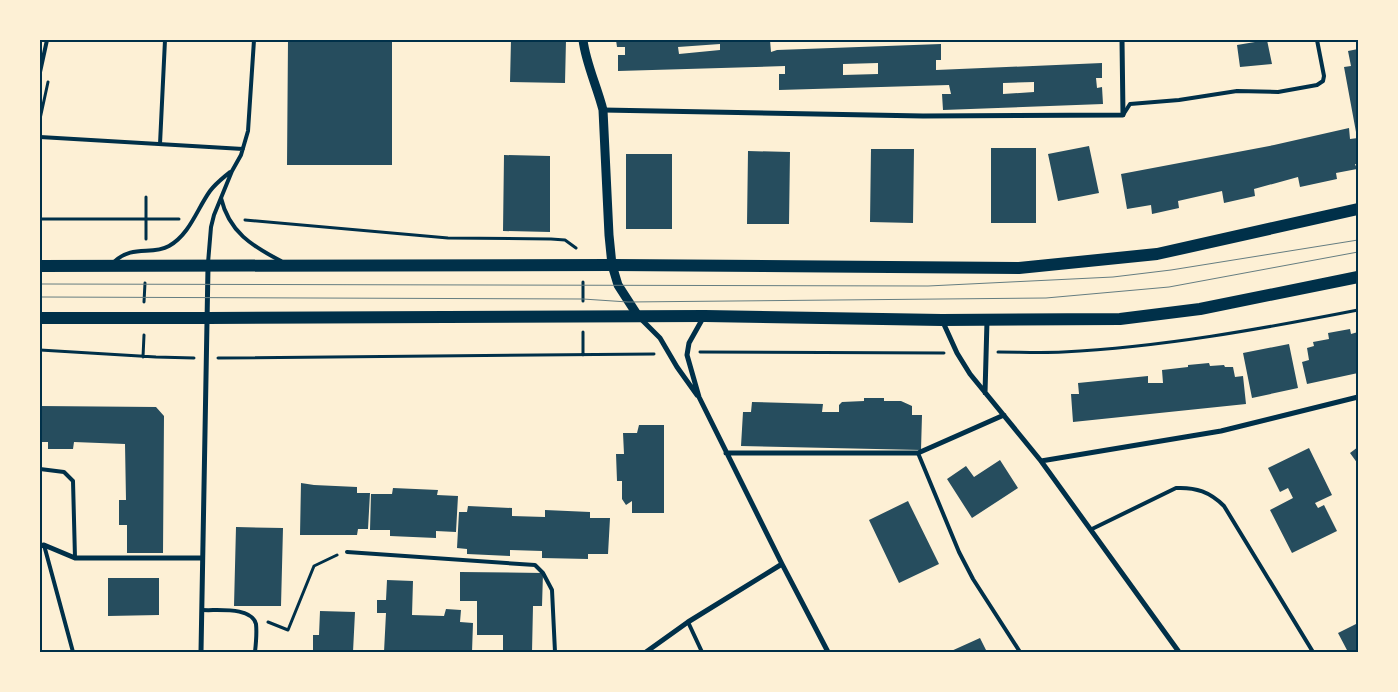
<svg xmlns="http://www.w3.org/2000/svg" width="1398" height="692" viewBox="0 0 1398 692" font-family="Merriweather,serif">
	<style>
		.building { fill: #264d5e; fill-rule: evenodd }
		.lines { fill: none; stroke-linecap: round; stroke-linejoin: round }
		.path { stroke: #003049; stroke-width: 3 }
		.service { stroke: #003049; stroke-width: 4 }
		.minor { stroke: #003049; stroke-width: 5 }
		.tertiary { stroke: #003049; stroke-width: 9 }
		.primary { stroke: #003049; stroke-width: 12 }
		.tram { stroke: #657d81; stroke-width: 1 }
		.neatline { fill: none; stroke: #003049; stroke-width: 2 }
	</style>
	<rect width="100%" height="100%" fill="#fdf0d5"/>
	<path class="building" d="M288,40H392V165H287Z
		M511,40H566L565,83L510,82Z
		M616,40H770L771,52L777,50L941,44V60H936V70L1102,63V78H1096L1097,88L1102,87L1103,104L943,110L942,94H951L949,85L779,90V74H785V66L618,71V55H625V47H617ZM720,44V50L679,54L678,47ZM878,63V74L843,75V64ZM1034,82V92L1003,94V83Z
		M1267,40L1272,64L1240,67L1237,45Z
		M1358,49V131L1356,132L1344,67L1351,66L1348,51Z
		M1349,128L1350,139L1358,138V164H1355L1357,169L1336,173L1337,179L1300,187L1298,177L1254,189L1255,196L1224,203L1222,191L1178,201L1179,208L1152,214L1151,205L1127,209L1121,174L1274,145Z
		M1089,146L1099,193L1058,201L1048,154Z
		M991,148H1036V223H991Z
		M871,149H914L913,223L870,222Z
		M748,151L790,152L789,224H747Z
		M626,154H672V229H626Z
		M504,155L550,156V232L503,231Z
		M1350,329L1351,334L1358,332V373L1307,384L1302,362L1309,360L1307,348L1314,346L1313,342L1329,339L1328,333Z
		M1289,344L1298,388L1252,398L1243,353Z
		M1209,363L1210,366L1224,365L1225,367H1233L1235,377L1243,376L1246,404L1073,422L1071,394H1079L1078,383L1148,376V383H1163L1162,370L1188,367V365Z
		M864,398H884V401H901L912,406V415H922L921,450L741,446L743,412H751L752,402L823,404L822,412H839V405L842,402L864,401Z
		M40,406L156,407L164,416L163,553H127V525H119V500H126L125,444L74,442L73,449H48V442H40Z
		M639,425H664V513H632V501L626,505L622,499V481H617L616,454H624L623,433H637Z
		M1358,447V464L1350,453Z
		M1309,448L1332,495L1315,503L1318,508L1324,505L1337,531L1292,553L1270,510L1293,498L1288,488L1280,492L1268,468Z
		M1000,460L1018,488L972,518L947,479L966,466L974,477Z
		M301,483L314,485L357,487V493H370L368,529H358L357,535H300Z
		M393,488L438,490L437,495L458,496L456,532L436,531V538L390,536V530H370L371,494H392Z
		M908,501L939,564L899,583L869,520Z
		M468,506L512,508V516L545,517V510L590,512V518H610L608,554H588V559L542,558V551L510,550V556L467,554V549L457,548L459,512H467Z
		M236,527L283,528L281,606H234Z
		M460,572L543,573L542,606H533L532,652H503V635H477V601H460Z
		M108,578H159V615L108,616Z
		M387,580L413,581L412,615L444,616L446,609L461,610L460,622L473,623L472,652H384L386,613H377V600H386Z
		M320,611L355,612L353,652H313V635H319Z
		M1358,623V652H1348L1338,633Z
		M980,638L987,652H949Z"/>
	<g class="lines">
		<path class="path" d="M40,119L48,82
			M40,219H179
			M245,220L448,238L551,239L565,240L576,248
			M146,239V197
			M583,301V282
			M144,302L145,283
			M583,332V355
			M40,350L156,357L194,358
			M700,352L944,353
			M998,352C1019,352 1041,353 1063,352C1162,347 1261,329 1358,310
			M143,357L144,335
			M218,358L654,354
			M268,622L288,630L314,566L337,555"/>
		<path class="service" d="M40,72L47,40
			M1123,115L1130,104L1179,100L1237,91L1278,92L1317,85L1323,81L1324,76L1317,40
			M40,137L243,149
			M160,144L165,40
			M221,198C229,232 252,246 281,261
			M114,262C133,244 151,256 169,246C190,234 197,209 210,191C216,183 223,178 230,172
			M208,263L211,227L214,215L232,171L241,155L248,131L254,40
			M918,453L959,552L973,579L1020,652
			M40,469L64,472L73,481L75,558
			M1092,529L1176,488C1196,487 1210,492 1224,506L1313,652
			M44,545L73,652
			M347,552L535,565L543,573L552,590L555,652
			M202,610C217,611 251,606 256,624C257,633 256,643 255,652
			M688,622L702,652"/>
		<path class="minor" d="M603,110L923,116L1123,115L1122,40
			M640,318L660,338L677,367L697,395
			M703,318L689,343L687,355L699,397L782,564L828,652
			M942,320L957,353L970,374L1041,461L1179,652
			M985,393L987,321
			M726,453H918L1004,415
			M1041,461L1221,431L1358,397
			M40,546L44,545L75,558H202
			M201,652L208,267
			M646,652L688,622L782,564"/>
		<path class="tertiary" d="M583,40C586,64 597,86 603,110L609,235L612,265L618,285L638,316"/>
		<path class="primary" d="M40,266L612,265L1019,268L1157,254L1358,209
			M40,318H207L705,316L942,320L1120,319L1200,309L1358,277"/>
		<path class="tram" d="M40,284L928,286L1113,277L1171,270L1358,240
			M40,297L583,299L628,302L1046,298L1169,287L1358,252"/>
	</g>
	<rect width="1398" height="692" fill="none" stroke="#fdf0d5" stroke-width="82"/>
	<rect x="41" y="41" width="1316" height="610" class="neatline"/>
</svg>
